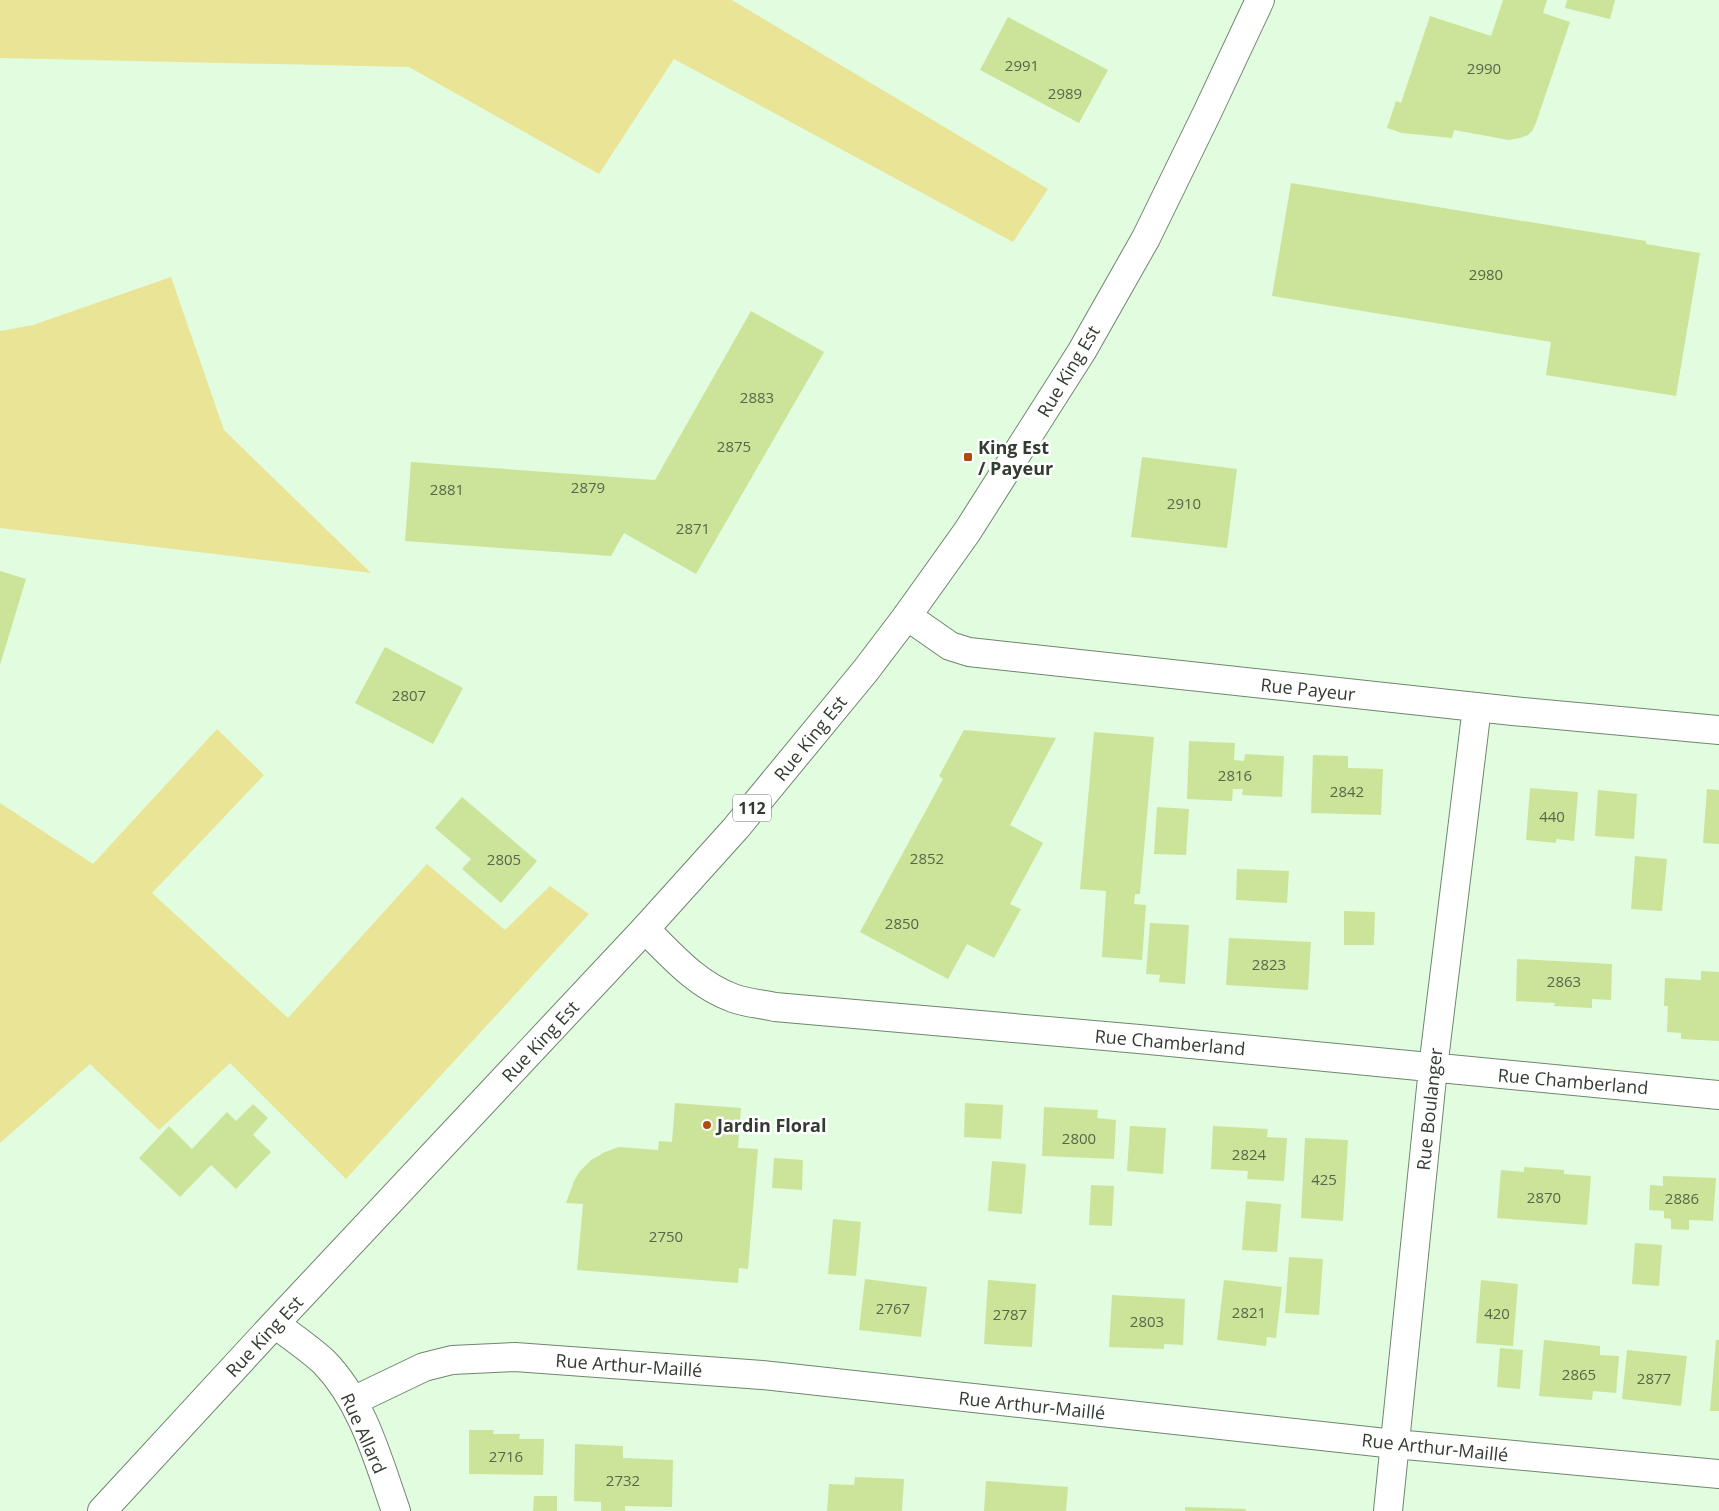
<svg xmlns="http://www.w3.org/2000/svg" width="1719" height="1511" viewBox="0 0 1719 1511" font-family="'Open Sans',sans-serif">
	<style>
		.green { fill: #eae496 }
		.building { fill: #cbe49a }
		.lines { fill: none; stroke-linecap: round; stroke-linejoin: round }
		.minor-casing { stroke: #6e866d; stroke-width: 30 }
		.primary-casing { stroke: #6e866d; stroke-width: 30 }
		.minor { stroke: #fff; stroke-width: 28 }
		.primary { stroke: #fff; stroke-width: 28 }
		.poi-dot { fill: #af4d11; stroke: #fff; stroke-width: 2 }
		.labels { text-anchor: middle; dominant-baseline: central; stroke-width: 5; stroke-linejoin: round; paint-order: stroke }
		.number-label { font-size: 15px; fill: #58664b }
		.shield { fill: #fff; stroke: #70766f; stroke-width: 1 }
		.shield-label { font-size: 16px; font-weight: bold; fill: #323c31 }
		.street-label { font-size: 18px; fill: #323c31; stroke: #fff }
		.poi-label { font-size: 18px; font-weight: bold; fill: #323c31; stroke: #fff; text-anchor: start }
	</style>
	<rect width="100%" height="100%" fill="#e2fce0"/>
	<path class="green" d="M0,0H732L1048,189L1013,242L674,59L599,174L409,67L0,58Z
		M171,277L224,430L371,573L0,528V331L33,325Z
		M217,729L264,775L152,893L288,1018L427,864L505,930L550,886L589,914L346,1179L230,1063L159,1130L90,1064L0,1143V803L93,864Z"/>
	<path class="building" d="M1503,0H1547L1543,13L1570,22L1536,123L1532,131L1528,135L1520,138L1509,140L1454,130L1452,138L1402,133L1387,128L1396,101L1401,103L1430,16L1491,36Z
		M1567,0H1615L1610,19L1565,8Z
		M1008,17L1108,70L1079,123L980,70Z
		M1291,183L1646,241V244L1700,253L1676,396L1546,375L1551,342L1272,296Z
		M751,311L824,352L696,574L624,533L611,556L405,541L411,462L655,480Z
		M1142,457L1237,469L1227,548L1131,537Z
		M0,571L26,579L0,665Z
		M385,647L463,688L433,744L355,703Z
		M964,730L1056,738L1010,825L1043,843L1010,904L1021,909L994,958L967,944L948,979L860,932L943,779L939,776Z
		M1094,732L1154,737L1140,894H1135L1134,904L1146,905L1142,960L1102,957L1106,891L1080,889Z
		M1189,741L1235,743L1234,760L1244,761L1245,754L1284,756L1282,797L1242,795L1243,789H1233L1232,801L1187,799Z
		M1313,755L1348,756V768L1383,769L1381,815L1311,813Z
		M1530,788L1578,792L1574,841L1556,839V843L1526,840Z
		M1707,789L1719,790V844L1703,843Z
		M1598,790L1637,794L1634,839L1595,836Z
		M462,797L537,861L501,903L462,869L471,859L435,828Z
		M1157,807L1189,809L1186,855L1154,854Z
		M1635,856L1667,859L1662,911L1631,909Z
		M1237,869L1289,871L1287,903L1236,900Z
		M1344,911L1375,912L1374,945H1344Z
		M1150,923L1189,925L1185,984L1159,982L1160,975L1146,974Z
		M1229,938L1311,942L1308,990L1226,985Z
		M1517,959L1612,964L1611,1000L1592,999V1008L1554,1006L1555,1003L1516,1001Z
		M1701,971L1719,972V1041L1681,1039V1033L1667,1032L1668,1006H1664L1665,978L1701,980Z
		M675,1103L741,1108L738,1148L758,1149L748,1269L739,1268L738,1283L577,1270L583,1204L566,1203L574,1181L580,1171L591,1160L605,1152L619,1147L658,1150L659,1141L672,1142Z
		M965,1103L1003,1105L1001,1139L964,1137Z
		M253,1104L268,1118L253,1135L271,1152L236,1189L211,1165L180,1197L139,1158L169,1126L192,1149L227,1112L236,1121Z
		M1044,1107L1098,1110L1097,1118L1116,1120L1114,1159L1042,1156Z
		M1130,1126L1166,1128L1163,1174L1127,1171Z
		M1213,1126L1268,1129L1267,1137L1287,1138L1284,1181L1247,1179L1248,1171L1211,1169Z
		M1305,1138L1348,1140L1343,1221L1301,1218Z
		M774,1158L803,1160L802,1190L772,1188Z
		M992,1161L1026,1164L1022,1214L988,1211Z
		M1524,1167L1564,1170V1174L1591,1176L1587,1225L1497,1218L1501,1170L1524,1172Z
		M1663,1176L1716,1178L1713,1221L1689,1220V1230L1671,1229V1219L1664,1218V1211L1649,1210L1650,1185L1663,1186Z
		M1091,1185L1114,1186L1112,1226L1089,1225Z
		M1246,1201L1281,1204L1277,1252L1242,1250Z
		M833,1219L861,1222L856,1276L828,1274Z
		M1635,1243L1662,1245L1659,1286L1632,1284Z
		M1289,1257L1323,1259L1319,1315L1285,1313Z
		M865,1279L927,1287L921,1337L859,1330Z
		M988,1280L1036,1284L1032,1347L984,1344Z
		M1224,1280L1282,1287L1276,1338L1267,1337L1266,1346L1217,1340Z
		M1481,1280L1518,1284L1513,1346L1476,1343Z
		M1112,1295L1185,1299L1183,1345L1164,1344V1349L1109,1347Z
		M1544,1340L1600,1346V1355L1619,1356L1616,1393L1593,1391L1592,1400L1539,1396Z
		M1716,1340H1719V1411H1710Z
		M1500,1348L1523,1350L1520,1389L1497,1387Z
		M1627,1350L1687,1356L1681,1406L1622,1399Z
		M469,1430H494L493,1434H520L519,1439H544L543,1475L469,1474Z
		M575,1444L623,1446V1458L673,1460L672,1507L625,1506V1511H601V1502L574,1501Z
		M855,1477L904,1479L902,1511H827L829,1484L854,1485Z
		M986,1481L1068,1487L1066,1511H984Z
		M534,1496H557V1511H533Z
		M1185,1507L1246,1509V1511H1185Z"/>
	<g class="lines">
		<g class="minor-casing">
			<path id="minor" d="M907,616L950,646L969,652L1513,711L1719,730
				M645,929C672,956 697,985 733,998C746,1003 762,1004 775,1007L1139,1039L1719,1095
				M275,1324C291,1336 309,1348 324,1362C363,1402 378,1460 396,1511
				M353,1401L424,1367L452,1360L515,1357L762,1375L1395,1444L1719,1474
				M1388,1511L1433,1068L1477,707"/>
		</g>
		<g class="primary-casing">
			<path id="primary" d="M102,1511L268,1331L645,929L736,828L866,670L907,616L967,532L1082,351L1146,238L1207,113L1260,0"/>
		</g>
		<use href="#minor" class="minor"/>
		<use href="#primary" class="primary"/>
	</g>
	<g class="poi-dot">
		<rect x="963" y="452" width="10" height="10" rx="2.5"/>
		<circle cx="707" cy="1125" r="5"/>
	</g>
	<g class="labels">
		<g class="number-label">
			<text x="1022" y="65">2991</text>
			<text x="1484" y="68">2990</text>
			<text x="1065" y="93">2989</text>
			<text x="1486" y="274">2980</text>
			<text x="757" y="397">2883</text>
			<text x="734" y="446">2875</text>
			<text x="588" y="487">2879</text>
			<text x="447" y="489">2881</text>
			<text x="1184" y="503">2910</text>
			<text x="693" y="528">2871</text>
			<text x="409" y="695">2807</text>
			<text x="1235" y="775">2816</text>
			<text x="1347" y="791">2842</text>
			<text x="1552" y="816">440</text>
			<text x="927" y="858">2852</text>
			<text x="504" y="859">2805</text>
			<text x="902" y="923">2850</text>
			<text x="1269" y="964">2823</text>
			<text x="1564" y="981">2863</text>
			<text x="1079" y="1138">2800</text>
			<text x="1249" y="1154">2824</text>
			<text x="1324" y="1179">425</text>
			<text x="1544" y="1197">2870</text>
			<text x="1682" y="1198">2886</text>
			<text x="666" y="1236">2750</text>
			<text x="893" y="1308">2767</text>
			<text x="1249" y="1312">2821</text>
			<text x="1497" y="1313">420</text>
			<text x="1010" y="1314">2787</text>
			<text x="1147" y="1321">2803</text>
			<text x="1579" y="1374">2865</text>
			<text x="1654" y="1378">2877</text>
			<text x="506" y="1456">2716</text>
			<text x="623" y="1480">2732</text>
		</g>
		<rect class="shield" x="733" y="794.5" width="38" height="27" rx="4"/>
		<g class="shield-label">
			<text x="752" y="808">112</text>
		</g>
		<g class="street-label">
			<text transform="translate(1068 371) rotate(-59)">Rue King Est</text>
			<text transform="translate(1308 689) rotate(6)">Rue Payeur</text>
			<text transform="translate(810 738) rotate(-51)">Rue King Est</text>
			<text transform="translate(540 1041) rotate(-47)">Rue King Est</text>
			<text transform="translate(1170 1042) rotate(5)">Rue Chamberland</text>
			<text transform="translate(1573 1081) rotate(5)">Rue Chamberland</text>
			<text transform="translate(1429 1109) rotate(-84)">Rue Boulanger</text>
			<text transform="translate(264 1336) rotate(-47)">Rue King Est</text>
			<text transform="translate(629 1365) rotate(4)">Rue Arthur-Maillé</text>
			<text transform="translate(1032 1405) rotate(6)">Rue Arthur-Maillé</text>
			<text transform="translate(364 1433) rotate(66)">Rue Allard</text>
			<text transform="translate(1435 1447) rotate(6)">Rue Arthur-Maillé</text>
		</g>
		<g class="poi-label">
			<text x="978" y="447">King Est<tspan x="978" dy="21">/ Payeur</tspan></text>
			<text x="717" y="1125">Jardin Floral</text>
		</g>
	</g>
</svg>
